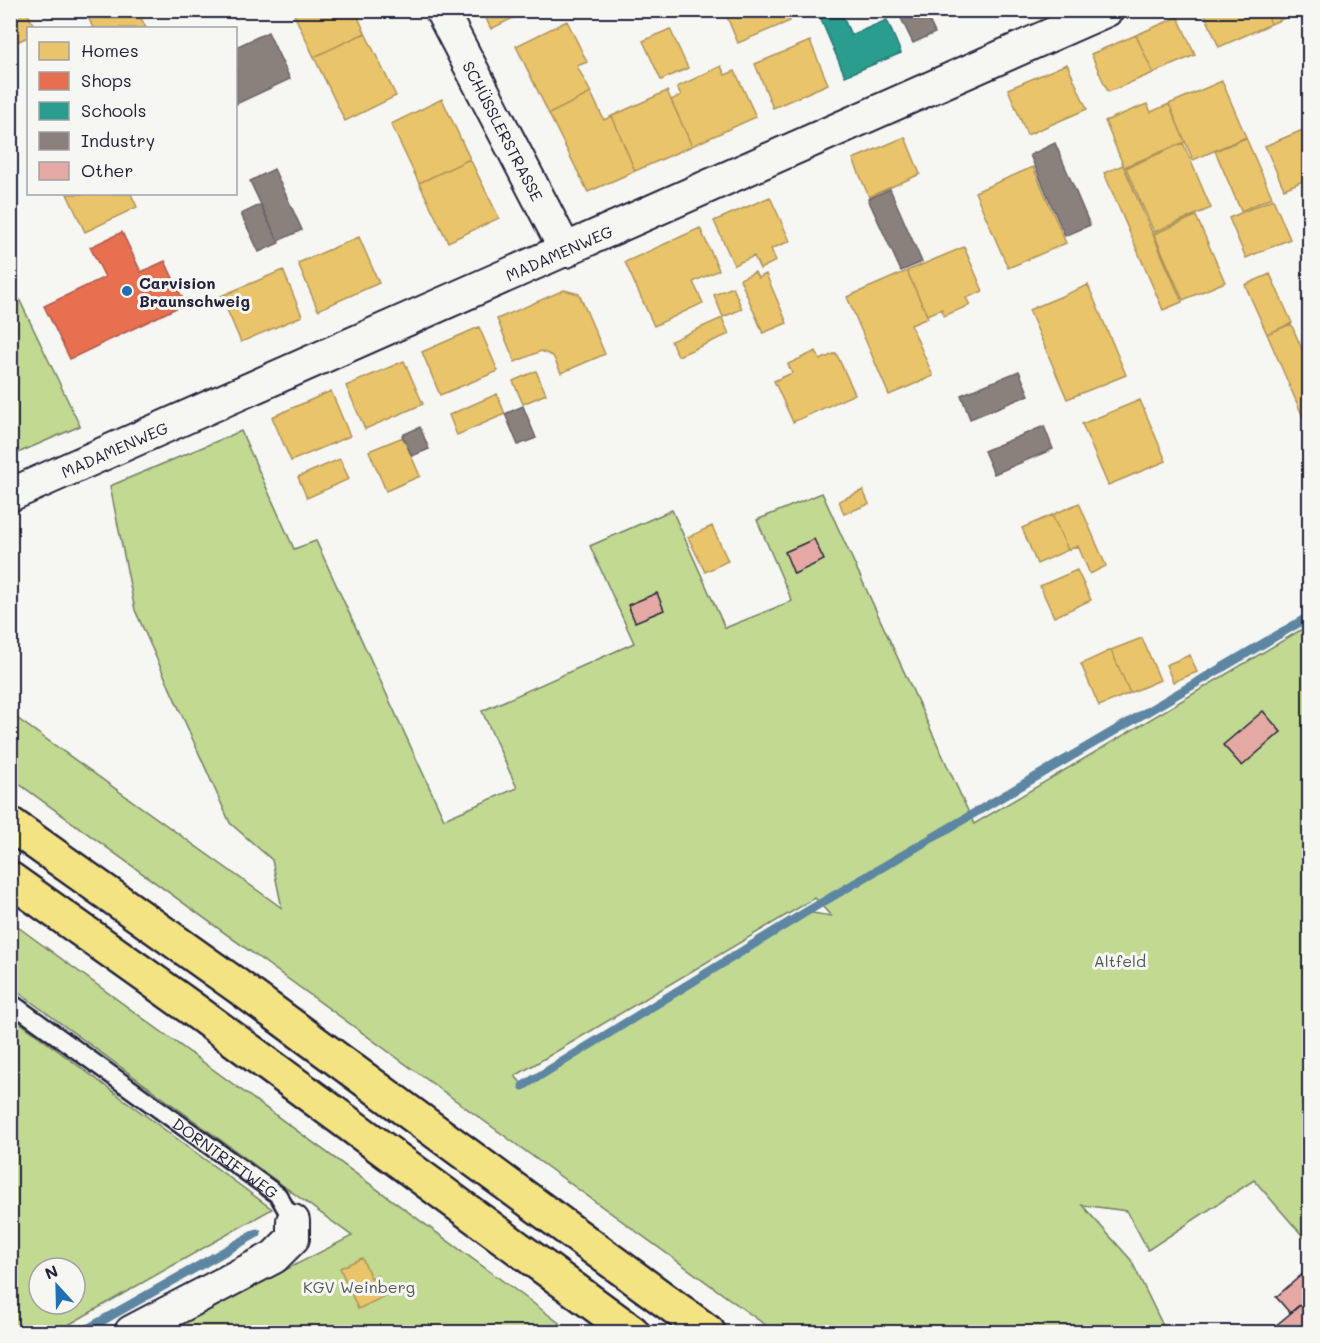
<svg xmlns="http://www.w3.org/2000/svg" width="1320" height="1343" viewBox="0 0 1320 1343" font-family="Mali,sans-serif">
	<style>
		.green { fill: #c1d990; stroke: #727e66; stroke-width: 1.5; fill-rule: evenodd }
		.homes { fill: #e9c46a; stroke: #ad935c; stroke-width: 1.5 }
		.shops { fill: #e76f51; stroke: #ac584a; stroke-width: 1.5 }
		.schools { fill: #2a9d8f; stroke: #287876; stroke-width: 1.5 }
		.industry { fill: #8a817c; stroke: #6b6468; stroke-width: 1.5 }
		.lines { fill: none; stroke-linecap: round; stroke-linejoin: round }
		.stream { stroke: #5d86a2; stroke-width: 9 }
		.building { fill: #e3a9a2; stroke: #22223b; stroke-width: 1.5 }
		.lane-casing { stroke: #22223b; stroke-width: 21 }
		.street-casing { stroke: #22223b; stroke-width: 36 }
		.highway-casing { stroke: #22223b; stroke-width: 38 }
		.lane { stroke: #f6f6f2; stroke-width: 16 }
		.street { stroke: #f6f6f2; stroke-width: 32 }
		.highway { stroke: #f4e382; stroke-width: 33 }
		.poi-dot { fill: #1f6fb2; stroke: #f6f6f2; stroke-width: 2 }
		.labels { text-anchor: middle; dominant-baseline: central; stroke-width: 6; stroke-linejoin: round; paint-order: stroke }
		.street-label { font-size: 16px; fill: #22223b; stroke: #f6f6f2 }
		.poi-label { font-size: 16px; font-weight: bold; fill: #22223b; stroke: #f6f6f2; text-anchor: start }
		.park-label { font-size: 16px; fill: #525954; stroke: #f6f6f2 }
	</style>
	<rect width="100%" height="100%" fill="#f6f6f2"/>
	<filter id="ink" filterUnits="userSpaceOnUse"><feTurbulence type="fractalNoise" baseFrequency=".0167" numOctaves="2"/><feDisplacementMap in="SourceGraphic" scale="12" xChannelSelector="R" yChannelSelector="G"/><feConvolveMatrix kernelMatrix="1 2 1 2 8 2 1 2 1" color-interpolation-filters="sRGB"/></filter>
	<g filter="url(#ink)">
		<path class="green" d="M11,282L80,426L11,456H10Z
			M241,431L294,549L316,541L444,819L517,788L482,711L634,643L590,546L672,510L725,628L792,601L757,520L822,493L974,824L1309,625V1243L1254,1180L1148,1250L1127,1211L1082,1205L1131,1260L1166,1332H775L11,778V714L282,908L272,860L230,823L135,610L110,486ZM815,898L831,916L806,912L524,1086L515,1076Z
			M11,922L533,1303L571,1332H164L352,1236L11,987Z
			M10,1016H11L272,1209L56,1332H11ZM39,1268H75V1304H39Z"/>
		<path class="homes" d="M10,10H26L35,28H28V37L10,45Z
			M85,10H137L146,28H93Z
			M292,10H355L365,33L314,57Z
			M482,10H529L491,29Z
			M724,10H785L790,21L738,43Z
			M1203,10H1266L1271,24L1219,47Z
			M1266,10H1303L1271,24Z
			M1178,17L1195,55L1153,73L1136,35Z
			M567,21L587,62L577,66L591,93L549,114L516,46Z
			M670,29L688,68L661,80L643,41Z
			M365,33L396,96L345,121L314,57Z
			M1136,35L1153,73L1108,92L1091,54Z
			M810,41L828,84L773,108L755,64Z
			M1067,64L1087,109L1027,135L1008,89Z
			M721,66L725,75L735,71L756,117L692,146L671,100L681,95L677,87Z
			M1222,81L1246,137L1193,160L1169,104Z
			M667,91L692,146L635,171L612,116Z
			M591,93L604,120L612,116L635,171L588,192L549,114Z
			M442,99L470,159L419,183L391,124Z
			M1147,104L1151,112L1169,104L1185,142L1124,167L1105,121Z
			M1310,127V178L1284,189L1265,146Z
			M905,137L920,174L869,197L853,159Z
			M1246,138L1272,197L1241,211L1215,151Z
			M1183,143L1211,208L1154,232L1126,168Z
			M470,159L499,218L448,242L419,183Z
			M1123,165L1182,302L1163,310L1104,173Z
			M1033,167L1066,243L1008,268L975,192Z
			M67,194H131L137,207L85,232Z
			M770,197L790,241L771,249L776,261L760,269L754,256L734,265L714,221Z
			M1273,199L1290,239L1246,258L1229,218Z
			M1196,216L1225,282L1183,300L1154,234Z
			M1310,216V237L1302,219Z
			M700,228L719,270L693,282L703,303L654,326L625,262Z
			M359,237L379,283L318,310L298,263Z
			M964,247L983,291L966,298L970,305L944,316L942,309L927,315L907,271Z
			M283,270L302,316L241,342L221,296Z
			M907,271L928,318L911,325L933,376L889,395L847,297Z
			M755,272L758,278L766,274L787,323L763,333L740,279Z
			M1270,274L1292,323L1267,334L1245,285Z
			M1088,285L1126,375L1067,399L1029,310Z
			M733,287L742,309L723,317L714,295Z
			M564,290L579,294L605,354L561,373L553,356L541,351L515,362L497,319Z
			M722,318L729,334L678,356L671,341Z
			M1291,324L1310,367V433L1267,334Z
			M479,327L498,371L440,395L422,352Z
			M816,351L820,360L836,353L855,394L793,422L774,381L792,373L788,364Z
			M404,361L423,404L365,429L346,386Z
			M536,371L546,394L523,404L513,381Z
			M331,391L350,436L291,461L272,417Z
			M497,394L505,414L457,435L449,415Z
			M1140,400L1166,461L1108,485L1082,424Z
			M403,437L420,476L386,491L369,451Z
			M340,459L349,479L307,498L298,477Z
			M863,490L869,504L844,514L839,501Z
			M1079,503L1106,566L1090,574L1078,546L1068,550L1052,515Z
			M1052,515L1068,550L1037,564L1022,528Z
			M712,526L728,561L705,572L688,537Z
			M1077,570L1091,600L1054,617L1040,586Z
			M1142,638L1160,680L1130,693L1111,650Z
			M1111,650L1130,693L1099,706L1081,664Z
			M1190,655L1197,672L1173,682L1166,665Z
			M362,1258L371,1278L377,1275L386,1296L358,1309L340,1268Z"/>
		<path class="shops" d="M122,232L141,272L165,261L185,304L70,359L44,306L105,277L90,247Z"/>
		<path class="schools" d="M828,10H840L851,35L887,20L901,53L845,76L819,15Z"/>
		<path class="industry" d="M897,10H924L935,33L913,43Z
			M268,32L290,79L236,104V47Z
			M1055,143L1090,225L1065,236L1030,155Z
			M274,169L302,230L278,241L250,181Z
			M890,189L922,262L901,271L868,199Z
			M260,205L279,243L259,252L241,214Z
			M1019,371L1029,395L970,419L961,395Z
			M523,406L536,438L518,445L505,414Z
			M1044,426L1053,449L994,474L984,451Z
			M420,427L429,449L412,456L402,435Z"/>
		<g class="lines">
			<path class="stream" d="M523,1086L806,912L1310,616
				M82,1332L257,1233"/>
		</g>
		<path class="building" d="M814,539L824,560L794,574L785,552Z
			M657,593L664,610L635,622L628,605Z
			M1263,711L1281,732L1242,766L1223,745Z
			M1306,1271L1310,1275V1296L1290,1313L1276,1297Z
			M1310,1297V1332H1268Z"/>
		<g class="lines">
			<g class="lane-casing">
				<g id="lane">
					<path id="s1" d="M10,1002L278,1195L293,1221"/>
				</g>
			</g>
			<g class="street-casing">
				<g id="street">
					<path id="s2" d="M441,10L566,251"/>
					<path id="s3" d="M10,495L1107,10"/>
					<path d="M131,1332L274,1257L293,1238V1221"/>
				</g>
			</g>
			<g class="highway-casing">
				<path id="highway" d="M10,824L239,987L708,1332
					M10,879L187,1005L632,1332"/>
			</g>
			<use href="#lane" class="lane"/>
			<use href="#street" class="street"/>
			<use href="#highway" class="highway"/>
		</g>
	</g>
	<circle class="poi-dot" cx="127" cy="291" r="6"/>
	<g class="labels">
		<g class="street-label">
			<text stroke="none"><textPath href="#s2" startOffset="136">SCHÜSSLERSTRASSE</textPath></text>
			<text stroke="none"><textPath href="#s3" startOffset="600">MADAMENWEG</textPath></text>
			<text stroke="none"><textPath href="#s3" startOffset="114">MADAMENWEG</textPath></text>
			<text stroke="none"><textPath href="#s1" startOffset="266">DORNTRIFTWEG</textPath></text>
		</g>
		<g class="poi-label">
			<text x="139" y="282">Carvision<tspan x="139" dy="18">Braunschweig</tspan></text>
		</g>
		<g class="park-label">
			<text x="1120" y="960">Altfeld</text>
			<text x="359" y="1286">KGV Weinberg</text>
		</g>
	</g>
	<rect width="1320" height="1343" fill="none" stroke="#f6f6f2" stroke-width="36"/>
	<rect x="18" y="18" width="1284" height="1307" fill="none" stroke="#22223b" stroke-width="2" filter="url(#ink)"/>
	<rect x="27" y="27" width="210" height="168" fill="#f6f6f2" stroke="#a1a1a9" stroke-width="1.5"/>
	<rect x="39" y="42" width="30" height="18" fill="#e9c46a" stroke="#a1a1a9" stroke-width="1.5"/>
	<text x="81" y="57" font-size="18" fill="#22223b">Homes</text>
	<rect x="39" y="72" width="30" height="18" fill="#e76f51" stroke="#a1a1a9" stroke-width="1.5"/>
	<text x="81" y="87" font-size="18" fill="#22223b">Shops</text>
	<rect x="39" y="102" width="30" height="18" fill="#2a9d8f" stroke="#a1a1a9" stroke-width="1.5"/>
	<text x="81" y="117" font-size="18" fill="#22223b">Schools</text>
	<rect x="39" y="132" width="30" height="18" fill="#8a817c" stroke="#a1a1a9" stroke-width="1.5"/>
	<text x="81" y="147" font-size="18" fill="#22223b">Industry</text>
	<rect x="39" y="162" width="30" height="18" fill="#e3a9a2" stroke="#a1a1a9" stroke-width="1.5"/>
	<text x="81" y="177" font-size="18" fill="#22223b">Other</text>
	<g transform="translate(57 1286) rotate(338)"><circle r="28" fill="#f6f6f2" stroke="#a1a1a9" stroke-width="1.5"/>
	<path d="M0-4.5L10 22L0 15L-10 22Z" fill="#1f6fb2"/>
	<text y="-9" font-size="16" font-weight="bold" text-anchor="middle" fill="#22223b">N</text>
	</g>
</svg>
